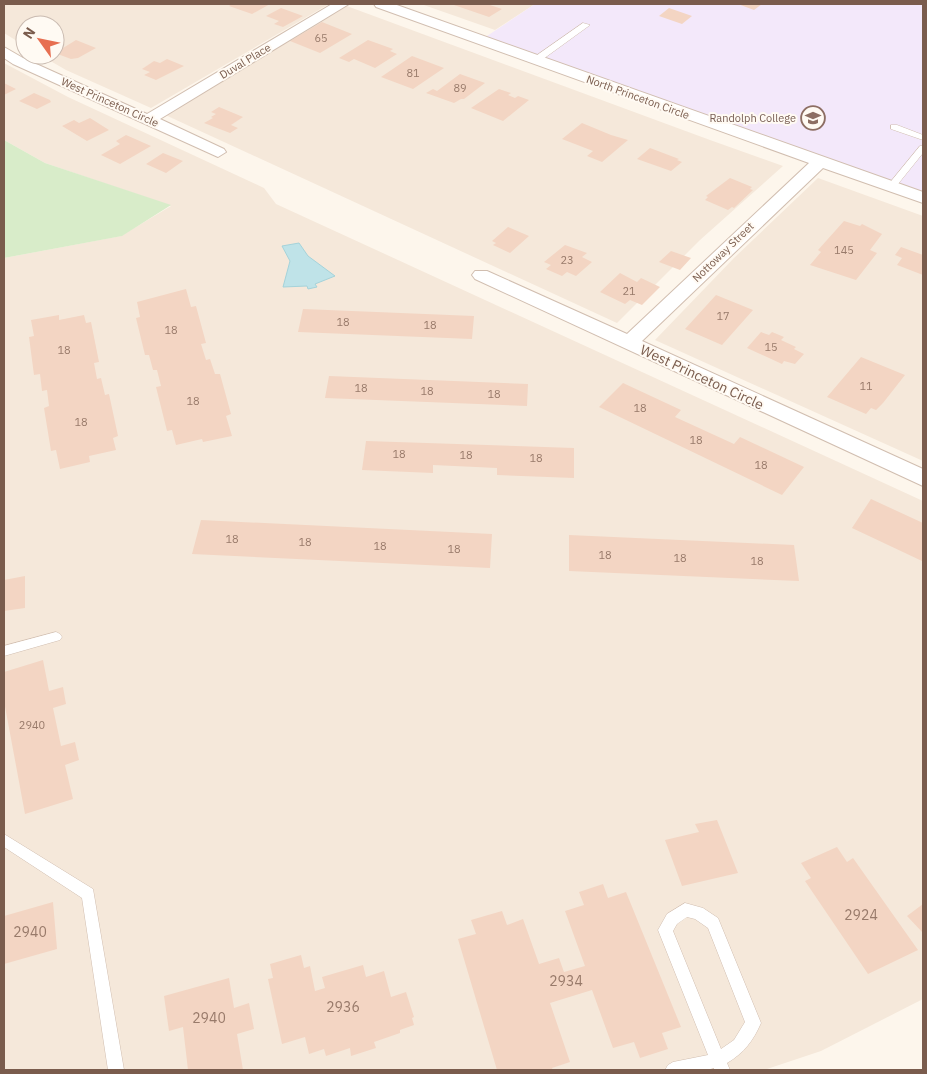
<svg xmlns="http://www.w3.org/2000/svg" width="927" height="1074" viewBox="0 0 927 1074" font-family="'IBM Plex Sans',sans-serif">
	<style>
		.residential { fill: #f5e8da }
		.education { fill: #f3e8fa }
		.green { fill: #d8ecc9 }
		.water { fill: #bfe3e8; stroke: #a5d3da }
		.building { fill: #f3d5c3 }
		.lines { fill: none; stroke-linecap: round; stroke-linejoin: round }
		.lane-casing { stroke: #d1beb0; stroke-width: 1 }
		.street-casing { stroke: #d1beb0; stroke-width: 2 }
		.lane { fill: #fff; fill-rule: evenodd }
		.street { fill: #fff; fill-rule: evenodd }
		.labels { text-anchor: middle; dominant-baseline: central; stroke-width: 4; stroke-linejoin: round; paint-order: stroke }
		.number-label { font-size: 11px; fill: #987a6a }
		.far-street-label { font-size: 11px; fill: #7a5c4d; stroke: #fffaf3 }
		.far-education-label { font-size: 11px; fill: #785e54; stroke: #fffaf3; text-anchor: end }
		.street-label { font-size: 14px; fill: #7a5c4d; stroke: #fffaf3 }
		.near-number-label { font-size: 14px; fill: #987a6a }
	</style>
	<rect width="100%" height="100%" fill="#fdf6ec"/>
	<path class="residential" d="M4,4H329L151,108L66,70L40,55H55V25H25V46L4,33Z
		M421,4H535L495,30Z
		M344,5L710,140L783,166L700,240L617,323L161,113Z
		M4,63L68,97L264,188L276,204L923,501V999L821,1051L764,1070H4V258L121,236L171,206L45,163L4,140Z
		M818,178L923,216V461L655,340L734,258Z"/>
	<path class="education" d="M535,4H923V195L481,40Z"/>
	<path class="green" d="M4,140L45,163L171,205L122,236L4,258Z"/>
	<path class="water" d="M299,243L308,256L335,276L315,284L317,287L308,289L307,286L283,287L290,261L282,246Z"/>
	<path class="building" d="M232,4H270L252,14L229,6Z
		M451,4H487L502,9L489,17Z
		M738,4H762L754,10Z
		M281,8L303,16L283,27L274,24L279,21L266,16Z
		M669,8L692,16L682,24L659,16Z
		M322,22L352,34L320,53L290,41Z
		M76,40L96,48L78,58L71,59L55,53Z
		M368,40L393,49L390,51L397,54L375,68L354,59L349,62L339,58Z
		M412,56L444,68L413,89L381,77Z
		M167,59L184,66L156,80L144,75L150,72L142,69L154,61L160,63Z
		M460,74L485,83L464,99H461L454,103L426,93L433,89L437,91Z
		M4,83L16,89L4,95Z
		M499,89L511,93L508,95L515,98L518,96L529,100L503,121L471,108Z
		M34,93L50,100L51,102L37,109L19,101Z
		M219,107L243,117L231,125L238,128L230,133L204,123L213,118L211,117L216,114L211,112Z
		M90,118L109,130L87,141L62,126L74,120L79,123Z
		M582,123L611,135L628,140L602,162L587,156L593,151L562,139Z
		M126,135L151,146L120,164L101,155L120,144L116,141Z
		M650,148L679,159L677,160L682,162L671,171L637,159Z
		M163,153L183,161L166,173L146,164Z
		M730,178L752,187L750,189L753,190L734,208L732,207L728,210L705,200L708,197L706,196Z
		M844,221L860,226L862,224L882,234L870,250L877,253L856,280L810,265L821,252L818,250Z
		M508,227L529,236L510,253L493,245L496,243L492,241Z
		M565,245L587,253L582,257L592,262L576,276L567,272L562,276L546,269L551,265L544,262Z
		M901,247L923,255V275L897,265L902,258L895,255Z
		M671,251L691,258L680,270L659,262Z
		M620,273L637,282L641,278L660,287L642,305L630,300L625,304L600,292Z
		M186,289L191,307L196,306L206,343L201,344L206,360L210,359L215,374H220L231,414L226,416L232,436L203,442L202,439L176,445L172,430L167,431L156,387L161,386L157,370H153L149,355H145L136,318L140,317L137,302Z
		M716,295L753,310L722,345L685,329Z
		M303,309L474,316L472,339L298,332Z
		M59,315V320L84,315L86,323L91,322L99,362L94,363L97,379L101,378L105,395L109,394L118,436L113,438L116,450L89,456L90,462L60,469L56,450L51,451L44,408L49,406L47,390L42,391L40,374L34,375L29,337L34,336L31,320Z
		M761,332L769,335L772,332L784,337L781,340L796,347L794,349L804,354L795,364L784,361L782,364L747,348Z
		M861,357L905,375L883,403L876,410L871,408L866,414L827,397Z
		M329,376L528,384L527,406L325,398Z
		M623,383L681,410L675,417L734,444L740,437L804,467L782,495L599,407Z
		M366,441L574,448V478L497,475V468L433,465V473L362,470Z
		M871,499L923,523L922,561L852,528Z
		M201,520L492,534L490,568L192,554Z
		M569,535L794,545L799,581L569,571Z
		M25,576V608L4,611V580Z
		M43,660L49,691L63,687L66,704L53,708L61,746L75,742L79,760L65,765L73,799L25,814L4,701V672Z
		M717,820L738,873L682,886L665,840L699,832L695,824Z
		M837,847L847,862L853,858L918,950L868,974L805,881L811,878L801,863Z
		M603,884L608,898L626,892L681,1027L662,1033L668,1049L640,1058L634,1042L613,1048L592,990L550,1003L570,1062L552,1068L553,1070H497L458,939L476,934L471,920L502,911L507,925L523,919L539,964L559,958L564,972L585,966L565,911L584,905L579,892Z
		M53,902L57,949L4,964V916Z
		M923,904V933L907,916Z
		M301,955L304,968L310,966L315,991L325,988L322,977L363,965L366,977L384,971L391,997L406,992L414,1017L412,1018L414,1025L400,1030V1033L374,1042L376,1048L351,1056L350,1048L326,1056L324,1049L309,1054L305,1037L282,1044L268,979L273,978L270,964Z
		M229,978L234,1008L249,1003L254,1029L237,1034L243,1070H188L183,1027L169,1031L164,996Z"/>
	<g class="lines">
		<g class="lane-casing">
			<path id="lane" d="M583,23L590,25L539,62H533V58Z
				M891,125H897L923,135V140L891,129Z
				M920,146H923V153L894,189H888V185Z
				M56,632L60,634L62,637L60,640L4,656V646Z
				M4,834L93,889L124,1070H108L82,898L4,847Z
				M685,903L703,908L718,918L761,1023C753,1041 744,1053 727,1063L730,1070H714V1068L707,1070H665L668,1065L673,1062L708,1055L658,930L667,914ZM687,917L695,919L708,928L745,1022L734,1040L721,1049L673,931L677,924Z"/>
		</g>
		<g class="street-casing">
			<path id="street" d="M332,4H349L160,119L224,149L226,152L218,157L13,64L4,58V47L23,58L147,114Z
				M374,4H394L923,192V203L823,168L642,341L923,469V486L475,279L472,275L475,271H487L627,334L809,163L376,7Z"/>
		</g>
		<use href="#lane" class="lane"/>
		<use href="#street" class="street"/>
	</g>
	<defs>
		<g id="university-ring" transform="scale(1.25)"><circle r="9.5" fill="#fffaf3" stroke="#8d6e63" stroke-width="1.5"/><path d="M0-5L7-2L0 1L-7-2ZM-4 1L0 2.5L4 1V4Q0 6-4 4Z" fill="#8d6e63"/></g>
	</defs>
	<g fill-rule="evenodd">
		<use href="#university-ring" x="813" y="118"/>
	</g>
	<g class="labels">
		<g class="number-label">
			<text x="321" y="38">65</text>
			<text x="413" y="73">81</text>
			<text x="460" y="88">89</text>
			<text x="844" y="250">145</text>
			<text x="567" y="260">23</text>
			<text x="629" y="291">21</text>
			<text x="723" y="316">17</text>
			<text x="343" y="322">18</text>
			<text x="430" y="325">18</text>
			<text x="171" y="330">18</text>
			<text x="771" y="347">15</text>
			<text x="64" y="350">18</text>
			<text x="866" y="386">11</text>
			<text x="361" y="388">18</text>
			<text x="427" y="391">18</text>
			<text x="494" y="394">18</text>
			<text x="193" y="401">18</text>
			<text x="640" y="408">18</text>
			<text x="81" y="422">18</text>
			<text x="696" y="440">18</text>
			<text x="399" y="454">18</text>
			<text x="466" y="455">18</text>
			<text x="536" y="458">18</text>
			<text x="761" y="465">18</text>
			<text x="232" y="539">18</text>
			<text x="305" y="542">18</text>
			<text x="380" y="546">18</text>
			<text x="454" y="549">18</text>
			<text x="605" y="555">18</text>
			<text x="680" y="558">18</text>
			<text x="757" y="561">18</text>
			<text x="32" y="725">2940</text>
		</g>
		<g class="far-street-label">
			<text transform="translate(245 61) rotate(-31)">Duval Place</text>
			<text transform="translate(638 97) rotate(20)">North Princeton Circle</text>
			<text transform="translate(110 102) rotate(24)">West Princeton Circle</text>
			<text transform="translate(723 252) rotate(-44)">Nottoway Street</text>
		</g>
		<g class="far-education-label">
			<text x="796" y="118">Randolph College</text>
		</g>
		<g class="street-label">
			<text transform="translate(702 377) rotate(25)">West Princeton Circle</text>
		</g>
		<g class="near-number-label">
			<text x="861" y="915">2924</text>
			<text x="30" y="932">2940</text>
			<text x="566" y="981">2934</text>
			<text x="343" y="1007">2936</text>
			<text x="209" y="1018">2940</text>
		</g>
	</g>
	<rect width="927" height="1074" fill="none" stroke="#7a5c4d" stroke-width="10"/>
	<g transform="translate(40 40) rotate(303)"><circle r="24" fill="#fffaf3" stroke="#cabbb1"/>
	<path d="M0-4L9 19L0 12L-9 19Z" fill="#e76f51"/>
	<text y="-8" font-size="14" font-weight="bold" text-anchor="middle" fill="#7a5c4d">N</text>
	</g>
</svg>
